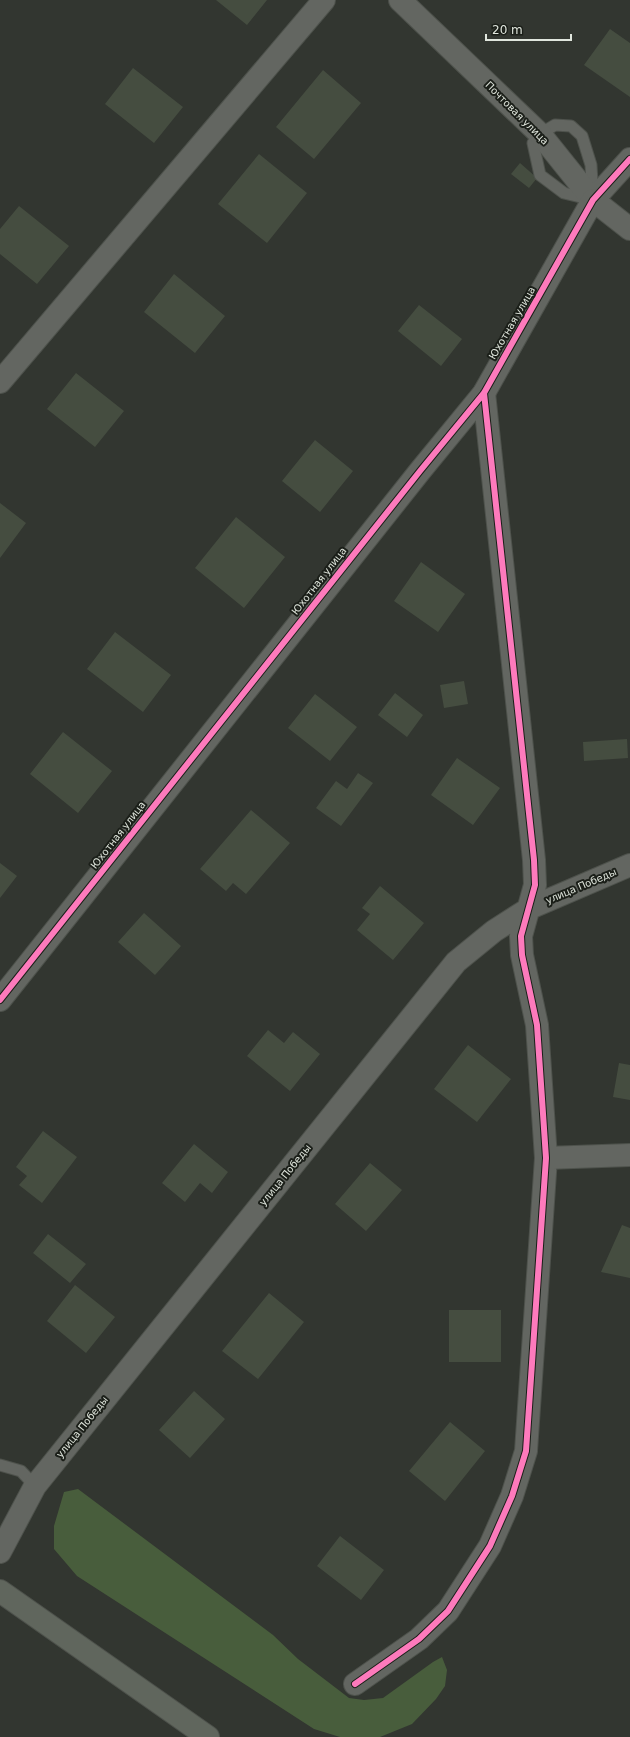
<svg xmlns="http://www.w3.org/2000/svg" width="630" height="1737" viewBox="0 0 630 1737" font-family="'DejaVu Sans',sans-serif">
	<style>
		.green { fill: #485d3c }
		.building { fill: #454d40 }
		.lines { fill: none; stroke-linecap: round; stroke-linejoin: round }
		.service-casing { stroke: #4e524c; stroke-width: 13 }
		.minor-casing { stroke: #4e524c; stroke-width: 24 }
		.tertiary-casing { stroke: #4e524c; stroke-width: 24 }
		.secondary-casing { stroke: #4e524c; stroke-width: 24 }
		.service { stroke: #636661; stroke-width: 11 }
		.minor { stroke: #636661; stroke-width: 22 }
		.tertiary { stroke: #636661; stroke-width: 22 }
		.secondary { stroke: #60665d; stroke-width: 22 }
		.cycleway-casing { stroke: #1b1f19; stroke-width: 8 }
		.cycleway { stroke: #fd7abc; stroke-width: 6 }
		.labels { text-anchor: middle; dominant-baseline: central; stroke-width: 4; stroke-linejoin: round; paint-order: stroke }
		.street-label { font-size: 10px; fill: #e0e6dd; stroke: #1b1f19 }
	</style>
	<rect width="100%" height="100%" fill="#323630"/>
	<path class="green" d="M78,1489L273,1635L298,1659L349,1698L364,1700L383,1698L433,1662L442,1657L447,1670L445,1686L436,1699L412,1724L380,1737H340L314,1729L77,1576L54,1549V1526L64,1492Z"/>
	<path class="building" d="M216,0H267L247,25Z
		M610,29L630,43V97L584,65Z
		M133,68L183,107L154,143L105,104Z
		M323,70L361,103L314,159L276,127Z
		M259,154L307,193L267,243L218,204Z
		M520,163L537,178L529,188L511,174Z
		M19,206L69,246L37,284L0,254V229Z
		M174,274L225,316L195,353L144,312Z
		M419,305L462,339L441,366L398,331Z
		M76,373L124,411L95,447L47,409Z
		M315,440L353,471L320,512L282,481Z
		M0,503L26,523L0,558Z
		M236,517L285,557L244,608L195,568Z
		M421,562L465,594L438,632L394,601Z
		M115,632L171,675L143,712L87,669Z
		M464,681L468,704L444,708L440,685Z
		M395,693L423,715L407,737L378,715Z
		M315,694L357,727L330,761L288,728Z
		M63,732L112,771L78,813L30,774Z
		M627,739L628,758L584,761L583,742Z
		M457,758L500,788L473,825L431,795Z
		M358,773L373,783L341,826L316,808L336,781L347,789Z
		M251,810L290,843L246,894L233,883L226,891L200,869Z
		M0,863L17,876L0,898Z
		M380,886L424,923L393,960L357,930L370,914L362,908Z
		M144,913L181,946L155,975L118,942Z
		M268,1030L284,1043L293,1032L320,1054L290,1091L247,1056Z
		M468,1045L511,1079L477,1122L434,1089Z
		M619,1063L630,1065V1100L613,1097Z
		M43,1131L77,1157L42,1203L19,1185L27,1176L16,1167Z
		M194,1144L228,1172L212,1193L200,1183L185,1202L162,1183Z
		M370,1163L402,1190L366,1231L335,1204Z
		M622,1225L630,1228V1278L601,1272Z
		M48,1234L86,1264L70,1283L33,1253Z
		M75,1285L115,1317L86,1353L47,1321Z
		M269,1293L304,1322L258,1379L222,1351Z
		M449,1310H501V1362H449Z
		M194,1391L225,1419L190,1458L159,1430Z
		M450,1422L485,1451L445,1501L409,1471Z
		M340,1536L384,1570L361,1600L317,1566Z"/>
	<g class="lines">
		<g class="service-casing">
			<path id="service" d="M555,125L571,126L582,136L591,165L593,200L564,193L540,175L533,143L540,134Z
				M0,1465L21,1471L35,1486"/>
		</g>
		<g class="minor-casing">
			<path id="minor" d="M400,0L540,134L593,200L630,159
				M0,382L324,0
				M546,1158L630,1155
				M0,1552L35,1486L456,962L494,931L530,908L630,865
				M355,1684L419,1639L448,1611L490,1546L512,1496L526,1451L546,1158L537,1025L522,955L521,936L535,885L534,860L484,393"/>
		</g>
		<g class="tertiary-casing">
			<path id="tertiary" d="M0,1000L420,471L484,393L593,200L630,229"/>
		</g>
		<g class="secondary-casing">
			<path id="secondary" d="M0,1591L208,1737"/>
		</g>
		<use href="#service" class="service"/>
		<use href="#minor" class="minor"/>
		<use href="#tertiary" class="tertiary"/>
		<use href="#secondary" class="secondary"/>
		<g class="cycleway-casing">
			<path id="cycleway" d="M0,1000L420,471L484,393L593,200L630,159
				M355,1684L419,1639L448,1611L490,1546L512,1496L526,1451L546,1158L537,1025L522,955L521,936L535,885L534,860L484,393"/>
		</g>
		<use href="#cycleway" class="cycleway"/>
	</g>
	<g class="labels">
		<g class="street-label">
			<text transform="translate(517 113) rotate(45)">Почтовая улица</text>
			<text transform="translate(512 323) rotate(-60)">Юхотная улица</text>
			<text transform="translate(319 581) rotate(-52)">Юхотная улица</text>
			<text transform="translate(118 835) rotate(-52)">Юхотная улица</text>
			<text transform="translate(581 886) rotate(-23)">улица Победы</text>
			<text transform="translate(285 1175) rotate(-51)">улица Победы</text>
			<text transform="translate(82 1427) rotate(-51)">улица Победы</text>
		</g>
	</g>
	<path d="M486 34v6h85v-6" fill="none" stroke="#e0e6dd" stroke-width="2"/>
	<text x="492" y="34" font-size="12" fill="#e0e6dd" stroke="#1b1f19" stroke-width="3" paint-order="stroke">20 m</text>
</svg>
